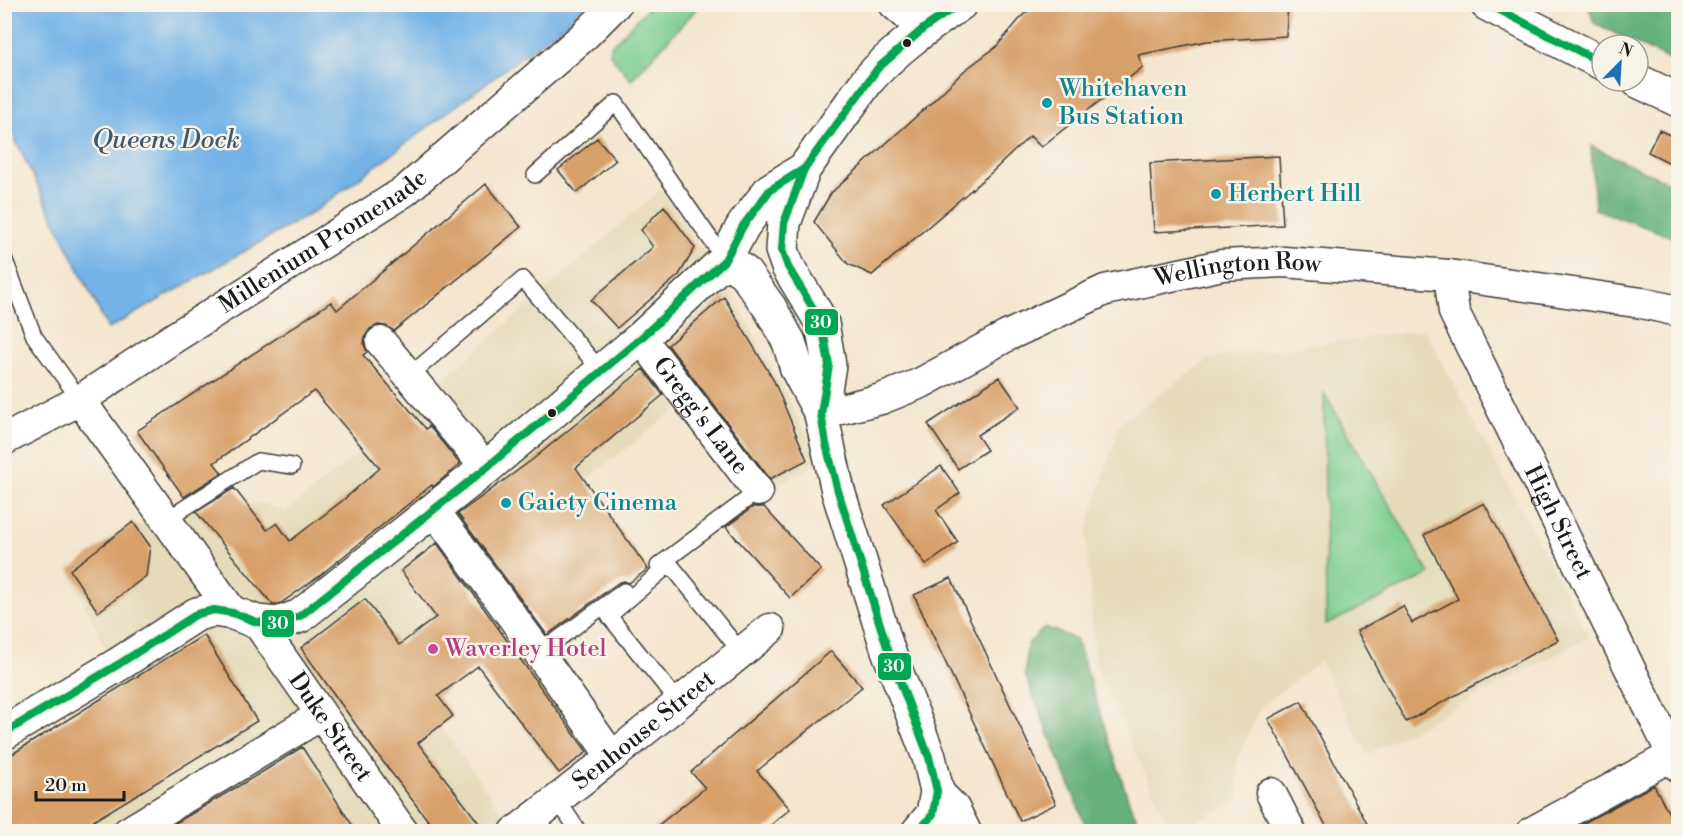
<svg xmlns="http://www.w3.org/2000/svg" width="1683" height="836" viewBox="0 0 1683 836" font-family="'Libre Bodoni',serif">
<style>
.built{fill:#e5dbba}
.green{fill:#7dce8f;stroke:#4c7556;stroke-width:1.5}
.forest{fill:#66b17a;stroke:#41664b;stroke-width:1.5}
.water{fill:#73b3e7;stroke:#486882;stroke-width:1.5}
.building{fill:#d7a069}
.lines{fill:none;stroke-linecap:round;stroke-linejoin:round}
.lane-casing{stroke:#3c3a37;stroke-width:18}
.street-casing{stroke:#3c3a37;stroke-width:33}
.primary-casing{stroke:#3c3a37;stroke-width:36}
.lane{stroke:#fff;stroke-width:15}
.street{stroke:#fff;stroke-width:30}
.primary{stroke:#fff;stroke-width:33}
.bus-1-casing{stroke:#f7f3e8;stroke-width:12}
.bus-1{stroke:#00a651;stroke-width:8}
.bus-dot{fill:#1c1c1c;stroke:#f7f3e8;stroke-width:2}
.culture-dot{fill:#0f9aa8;stroke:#f7f3e8;stroke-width:2}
.hotel-dot{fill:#d1479c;stroke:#f7f3e8;stroke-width:2}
.labels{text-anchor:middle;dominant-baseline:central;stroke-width:5;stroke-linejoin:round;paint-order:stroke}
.culture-label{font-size:24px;fill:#0d838f;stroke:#f7f3e8;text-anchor:start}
.street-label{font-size:24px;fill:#1c1c1c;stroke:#f7f3e8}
.hotel-label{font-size:24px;fill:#b23c85;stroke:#f7f3e8;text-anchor:start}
.water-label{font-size:26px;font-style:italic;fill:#3f586d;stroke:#f7f3e8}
.line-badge{stroke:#f7f3e8;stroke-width:2}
.badge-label{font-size:16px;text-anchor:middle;font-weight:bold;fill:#fff}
</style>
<rect width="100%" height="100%" fill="#f7f3e8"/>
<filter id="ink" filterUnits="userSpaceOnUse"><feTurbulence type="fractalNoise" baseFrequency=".0167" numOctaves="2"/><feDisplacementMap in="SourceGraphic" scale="12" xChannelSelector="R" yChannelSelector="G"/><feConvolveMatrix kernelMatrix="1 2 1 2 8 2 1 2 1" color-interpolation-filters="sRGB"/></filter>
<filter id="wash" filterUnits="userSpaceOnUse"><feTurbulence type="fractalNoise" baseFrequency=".008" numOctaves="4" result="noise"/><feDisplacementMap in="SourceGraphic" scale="24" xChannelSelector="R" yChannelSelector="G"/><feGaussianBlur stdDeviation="1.35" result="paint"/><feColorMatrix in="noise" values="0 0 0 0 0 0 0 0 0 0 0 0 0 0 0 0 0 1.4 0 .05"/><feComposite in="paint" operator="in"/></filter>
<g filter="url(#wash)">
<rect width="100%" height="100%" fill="#f4e6cf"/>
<path class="built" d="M661,189L733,296L821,461L756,496L683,404L574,490L598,518L405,677L516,831L5,832V823L146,733L68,569L178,500L266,504L286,512L371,443Z
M1425,330L1589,637L1367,754L1320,661L1261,707L1237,760L1239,800L1178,831H1171L1095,663L1086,533L1120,423L1211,358Z"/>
<path class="green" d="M651,5H700L631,80L610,54L611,46Z
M1324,393L1430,574L1326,625Z"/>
<path class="forest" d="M1588,5H1678V64L1594,23Z
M1591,146L1678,187V239L1595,209Z
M1045,627L1076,639L1130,805L1143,831H1088L1025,675L1027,645Z"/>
<path class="water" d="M5,4H584V5L567,23L315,211L108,329L5,119Z"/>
<g id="blocks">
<path class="building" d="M1037,4H1288L1286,36L1207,41L1138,55L1143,67L1041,147L1030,136L992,172L872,275L848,264L814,222L831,193L931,103L965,70L996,47L1024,14Z
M1659,130L1678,139V167L1648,152Z
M597,138L616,160L577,193L558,170Z
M1279,156L1283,225L1154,232L1150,163Z
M486,184L521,227L394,331L386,326L378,325L370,329L365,337L364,344L367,352L363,355L426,429L429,426L460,464L433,487L432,485L318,577L281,603L273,605L196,512L234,488L267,530L277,523L290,541L342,501L380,468L314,391L214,463L222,473L184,497L137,431L331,302L337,310Z
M664,206L695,248L679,275L617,328L591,300L653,247L641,230Z
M724,297L774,381L807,460L770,479L668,345Z
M643,369L663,395L576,468L648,569L629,583L624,581L618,583L547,635L458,514L532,460Z
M999,377L1020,407L977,435L987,450L958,469L928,424Z
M941,466L960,493L936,510L958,542L926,565L884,505Z
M1484,503L1558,640L1406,722L1357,631L1403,606L1412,623L1458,599L1424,535Z
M753,507H764L821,570L790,598L726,527Z
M133,522L150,546L146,576L98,612L70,570Z
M437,543L587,752L559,773L478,666L438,696L453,716L418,743L485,831H436L374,750L301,648L365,599L399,645L436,617L401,571Z
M951,578L1056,804L1020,821L914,595Z
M204,635L257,721L77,831H4V759Z
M831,651L862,687L757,771L790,809L764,831H651L705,788L691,772Z
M1301,701L1371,831H1329L1268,719Z
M302,747L356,831H162L264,771Z
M1654,785L1678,831H1569Z"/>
</g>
</g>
<g filter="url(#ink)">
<use href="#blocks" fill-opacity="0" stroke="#3c3a37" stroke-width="1.5"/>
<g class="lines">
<g class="lane-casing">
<path id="lane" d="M535,175L616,103L725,260
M4,258L34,336L80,400
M409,376L523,279L602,372
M166,520L258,461L292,466
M658,566L758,491
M539,653L624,591
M679,703L609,616L670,564L741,652
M557,799L579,832"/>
</g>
<g class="street-casing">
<g id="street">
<path d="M894,4L923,29"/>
<path id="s1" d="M1449,275L1454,312L1678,766"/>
<path id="s2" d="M641,338L758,491"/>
<path d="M381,342L486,468"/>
<path d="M80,400L233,613"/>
<path id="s3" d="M821,414L881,399L921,383L1007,336L1105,290L1222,265L1284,262L1449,275L1642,303L1678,311"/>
<path id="s4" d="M4,440L80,400L172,339L405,191L585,35L616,4"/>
<path d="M433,509L539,653L612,757"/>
<path id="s5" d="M257,622L403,832"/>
<path d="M937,791L954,808L966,832"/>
<path d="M1271,793L1291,832"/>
<path d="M128,832L321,715"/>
<path id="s6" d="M515,832L612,757L770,629"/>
<path d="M1532,832L1673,755"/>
</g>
</g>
<g class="primary-casing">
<path id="primary" d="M1487,4L1602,63
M1638,81L1678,100
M725,260L744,272L770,308L789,342L797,369L821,414L838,491L888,650L929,757L937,791L933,814L918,832
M821,414L829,365L822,323L788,267L782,250L784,223L804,169L867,81C894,50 927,27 960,4
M4,733L119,664L197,614L214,610L233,613L257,622L277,624L300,616L486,468L641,338L725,260L743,226L770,190L804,169"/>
</g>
<use href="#lane" class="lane"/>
<use href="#street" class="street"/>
<use href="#primary" class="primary"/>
<g class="bus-1-casing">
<path id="bus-1" d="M1488,4L1602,63
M811,160L804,169L784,223L782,250L788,267L822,323L829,365L821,414L826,444L838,491L888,650L929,757L937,791L933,814L918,832
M4,733L119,664L197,614L214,610L233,613L257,622L277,624L300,616L486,468L641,338L725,260L743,226L770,190L804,169L878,68L923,29L959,4"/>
</g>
<use href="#bus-1" class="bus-1"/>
</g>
</g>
<g class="bus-dot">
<circle cx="907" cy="43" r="5"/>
<circle cx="552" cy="413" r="5"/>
</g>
<g class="culture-dot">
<circle cx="1047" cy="103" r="6"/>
<circle cx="1216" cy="194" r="6"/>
<circle cx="506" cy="503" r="6"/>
</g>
<circle class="hotel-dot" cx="433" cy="649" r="6"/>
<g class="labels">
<g class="culture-label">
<text x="1059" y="89">Whitehaven<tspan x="1059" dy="28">Bus Station</tspan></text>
<text x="1228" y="194">Herbert Hill</text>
<text x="518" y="503">Gaiety Cinema</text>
</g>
<g class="street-label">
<text stroke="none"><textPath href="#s4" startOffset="376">Millenium Promenade</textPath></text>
<text stroke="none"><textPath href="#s3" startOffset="446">Wellington Row</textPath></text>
<text stroke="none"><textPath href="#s2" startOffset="98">Gregg's Lane</textPath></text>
<text stroke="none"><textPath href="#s1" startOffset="272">High Street</textPath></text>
<text stroke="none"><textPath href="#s5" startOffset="128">Duke Street</textPath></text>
<text stroke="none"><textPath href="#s6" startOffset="164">Senhouse Street</textPath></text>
</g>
<g class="hotel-label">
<text x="445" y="649">Waverley Hotel</text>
</g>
<g class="water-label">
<text x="166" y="140">Queens Dock</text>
</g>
</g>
<g class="line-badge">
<rect x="804" y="308" width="35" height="28" rx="6" fill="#00a651"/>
<rect x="261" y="609" width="34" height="29" rx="6" fill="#00a651"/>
<rect x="877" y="652" width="35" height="29" rx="6" fill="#00a651"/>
</g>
<g class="badge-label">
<text x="821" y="328">30</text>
<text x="278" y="629">30</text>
<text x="894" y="672">30</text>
</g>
<rect width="1683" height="836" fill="none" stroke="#f7f3e8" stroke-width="24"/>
<g transform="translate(1620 63) rotate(24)"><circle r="28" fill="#f7f3e8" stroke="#9f9d96" stroke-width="1.5"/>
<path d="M0-4.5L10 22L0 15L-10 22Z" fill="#1f6fb2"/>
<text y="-9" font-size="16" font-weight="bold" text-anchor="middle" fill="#1c1c1c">N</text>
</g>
<path d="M36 791v9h88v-9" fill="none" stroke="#1c1c1c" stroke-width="3"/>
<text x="45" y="791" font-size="18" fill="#1c1c1c" stroke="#f7f3e8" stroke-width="4.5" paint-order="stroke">20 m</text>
</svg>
